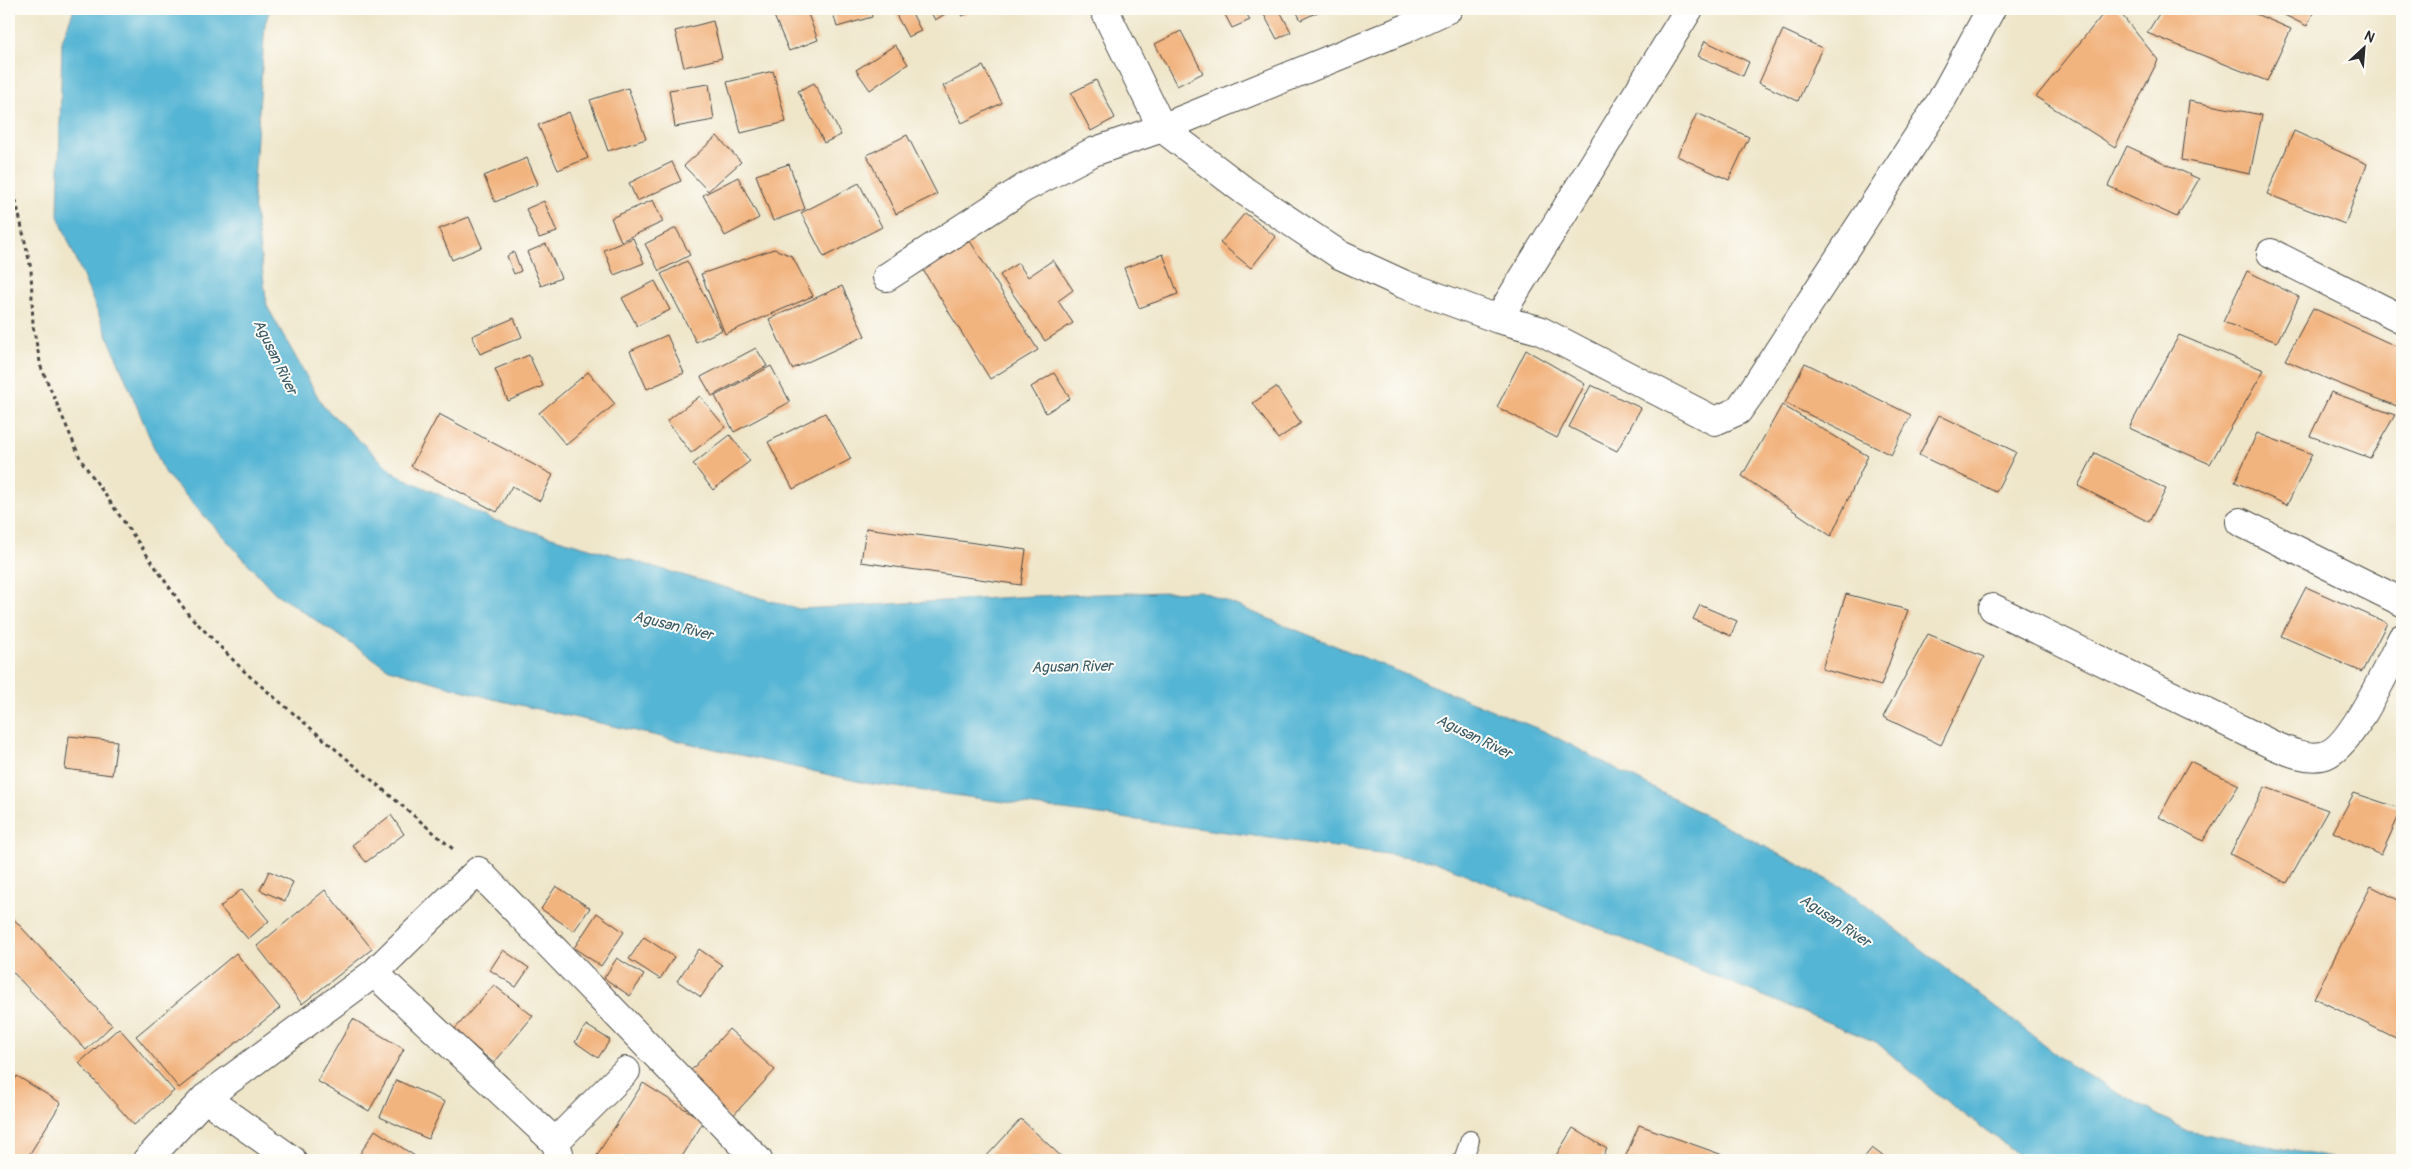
<svg xmlns="http://www.w3.org/2000/svg" width="2411" height="1169" viewBox="0 0 2411 1169" font-family="Pangolin,sans-serif">
<style>
.water{fill:#55b5d4;stroke:#407080}
.building{fill:#f2b47f}
.lines{fill:none;stroke-linecap:round;stroke-linejoin:round}
.lane-casing{stroke:#484743;stroke-width:20}
.street-casing{stroke:#484743;stroke-width:30}
.path{stroke:#484743;stroke-width:3;stroke-dasharray:4 4;stroke-linecap:butt}
.lane{stroke:#fff;stroke-width:18}
.street{stroke:#fff;stroke-width:28}
.labels{text-anchor:middle;dominant-baseline:central;stroke-width:4;stroke-linejoin:round;paint-order:stroke}
.water-label{font-size:15px;font-style:italic;fill:#3a5b66;stroke:#fdfcf7}
</style>
<rect width="100%" height="100%" fill="#fdfcf7"/>
<filter id="ink" filterUnits="userSpaceOnUse"><feTurbulence type="fractalNoise" baseFrequency=".02" numOctaves="2"/><feDisplacementMap in="SourceGraphic" scale="10" xChannelSelector="R" yChannelSelector="G"/><feConvolveMatrix kernelMatrix="1 2 1 2 8 2 1 2 1" color-interpolation-filters="sRGB"/></filter>
<filter id="wash" filterUnits="userSpaceOnUse"><feTurbulence type="fractalNoise" baseFrequency=".0096" numOctaves="4" result="noise"/><feDisplacementMap in="SourceGraphic" scale="20" xChannelSelector="R" yChannelSelector="G"/><feGaussianBlur stdDeviation="1.12" result="paint"/><feColorMatrix in="noise" values="0 0 0 0 0 0 0 0 0 0 0 0 0 0 0 0 0 1.4 0 .05"/><feComposite in="paint" operator="in"/></filter>
<g filter="url(#wash)">
<rect width="100%" height="100%" fill="#efe6ca"/>
<path class="water" d="M74,9H270L265,24L253,195L267,306L323,406L395,474L493,520L799,609L1033,596L1201,591L1546,732L1842,887L2070,1065L2187,1131L2342,1160H2026L1941,1097L1876,1042L1431,860L865,783L493,699L389,669L275,593L164,472L58,216L62,41Z"/>
<g id="blocks">
<path class="building" d="M771,9H806L818,40L789,51Z
M832,9H870L872,17L837,27Z
M893,9H910L921,31L908,37Z
M929,9H943L945,14L935,20Z
M959,9H979L962,16Z
M1222,9H1244L1250,20L1232,28Z
M1261,9H1279L1291,32L1277,39Z
M1295,9H1324L1301,20Z
M2107,9H2117L2158,60L2115,147L2036,97Z
M2162,9H2244L2291,29L2267,81L2147,33Z
M2272,9H2315L2307,26Z
M713,21L722,58L684,67L675,31Z
M1783,30L1822,48L1798,101L1759,83Z
M1181,31L1203,73L1177,86L1155,44Z
M1705,41L1749,62L1743,76L1698,56Z
M895,45L908,64L870,90L856,70Z
M983,66L1002,103L962,123L943,86Z
M773,71L786,122L741,133L727,82Z
M1096,80L1115,118L1091,131L1071,93Z
M814,83L841,135L824,143L798,91Z
M709,84L714,120L675,127L669,90Z
M628,88L646,139L608,151L590,100Z
M2189,101L2262,115L2250,174L2182,160Z
M569,112L588,158L558,170L538,125Z
M1697,113L1749,137L1729,180L1677,156Z
M2294,131L2367,164L2345,224L2267,194Z
M907,135L937,194L896,214L867,155Z
M717,136L741,162L708,191L684,166Z
M2127,146L2199,179L2177,217L2108,186Z
M527,158L538,184L495,202L484,176Z
M672,162L681,181L637,201L629,183Z
M789,164L805,209L773,221L756,175Z
M738,177L759,218L725,236L703,195Z
M859,183L882,227L824,257L801,213Z
M653,200L663,222L621,241L611,218Z
M544,201L557,232L539,238L526,209Z
M1245,213L1276,237L1251,268L1220,243Z
M469,217L482,247L452,260L439,229Z
M676,228L690,255L659,271L645,244Z
M633,238L644,263L614,275L604,250Z
M970,241L1038,350L990,379L923,270Z
M546,244L561,278L541,286L527,252Z
M774,249L792,256L813,296L725,334L701,274Z
M514,252L521,271L514,274L507,256Z
M1163,254L1178,294L1139,308L1124,268Z
M1053,260L1073,290L1058,301L1073,323L1045,341L1000,275L1018,263L1028,277Z
M687,261L722,330L696,342L661,274Z
M2247,271L2299,297L2277,342L2223,322Z
M655,281L670,310L637,326L622,298Z
M842,286L865,336L792,369L769,319Z
M2313,308L2402,349V408L2332,381L2285,360Z
M514,318L522,337L480,354L472,336Z
M667,335L684,373L647,389L630,351Z
M2179,335L2264,370L2210,464L2129,428Z
M756,348L767,366L712,396L701,377Z
M1526,350L1585,384L1557,438L1497,407Z
M529,355L543,386L508,401L495,369Z
M1805,363L1911,415L1891,455L1785,403Z
M771,366L790,402L734,432L715,396Z
M588,372L615,404L566,445L539,413Z
M1054,373L1070,398L1046,413L1031,387Z
M1591,385L1641,408L1617,451L1569,427Z
M1276,387L1301,423L1278,439L1253,403Z
M2331,392L2395,415L2370,458L2310,436Z
M700,396L725,427L691,453L667,421Z
M1782,405L1868,456L1831,536L1742,476Z
M825,413L851,459L793,489L768,442Z
M439,414L553,475L540,501L512,486L497,512L411,466Z
M1939,415L2016,452L1996,492L1919,455Z
M2257,433L2312,454L2287,505L2235,482Z
M730,435L750,461L713,490L693,464Z
M2095,453L2166,489L2149,522L2078,486Z
M866,528L1026,550L1021,585L861,562Z
M2306,587L2387,623L2362,672L2281,636Z
M1846,594L1908,610L1881,686L1822,669Z
M1700,605L1737,621L1731,636L1693,619Z
M1928,634L1984,657L1941,745L1883,717Z
M69,736L117,741L112,775L65,769Z
M2190,761L2239,785L2203,841L2159,817Z
M2265,787L2328,810L2287,883L2230,854Z
M2354,793L2402,809L2381,855L2333,832Z
M391,815L404,834L366,862L352,845Z
M269,871L293,882L285,901L260,890Z
M556,886L590,908L574,931L541,909Z
M2371,886L2402,902V1041L2314,998Z
M242,889L269,921L248,939L220,907Z
M325,890L372,949L302,1004L257,946Z
M597,913L624,932L601,966L574,948Z
M9,914L112,1025L86,1050L9,968Z
M644,937L674,957L660,979L629,959Z
M699,949L722,965L701,997L677,981Z
M503,950L529,968L516,987L490,970Z
M236,953L280,1008L179,1088L136,1036Z
M617,958L644,975L630,996L604,978Z
M494,985L533,1016L494,1063L454,1030Z
M353,1019L404,1049L369,1111L317,1081Z
M586,1025L610,1040L598,1058L575,1042Z
M119,1028L174,1091L134,1125L79,1063Z
M729,1029L775,1070L730,1119L685,1077Z
M17,1076L61,1103L26,1160H9V1090Z
M396,1080L445,1102L428,1139L380,1117Z
M643,1083L704,1121L680,1160H604L597,1155Z
M1021,1119L1065,1160H983Z
M1639,1125L1731,1158L1729,1160H1624Z
M1573,1128L1607,1149L1600,1160H1553Z
M375,1130L421,1160H356Z
M1872,1148L1888,1160H1862Z"/>
</g>
</g>
<g filter="url(#ink)">
<use href="#blocks" fill-opacity="0" stroke="#484743" stroke-width="1"/>
<g class="lines">
<g class="lane-casing">
<path id="lane" d="M1463,1160L1470,1140"/>
</g>
<g class="street-casing">
<path id="street" d="M1104,9L1162,128L1246,192L1340,255L1403,284L1498,319L1539,330L1715,421L1738,411L1753,390L1941,101L1991,9
M2271,253L2402,319
M887,277L1024,188L1093,152L1162,128L1407,28L1448,9
M1498,319L1689,9
M2240,522L2402,602
M1993,608L2271,744C2287,751 2304,759 2322,756C2351,751 2389,664 2402,638
M374,973L555,1142L559,1153L557,1160
M205,1098L292,1160
M555,1142L626,1071
M147,1160L205,1098L374,973L478,871L758,1160"/>
</g>
<path class="path" d="M9,169L31,269L33,326L41,367L81,460L188,614L247,674L453,849"/>
<use href="#lane" class="lane"/>
<use href="#street" class="street"/>
</g>
</g>
<g class="labels">
<g class="water-label">
<text transform="translate(275 357) rotate(64)">Agusan River</text>
<text transform="translate(673 626) rotate(14)">Agusan River</text>
<text transform="translate(1072 667) rotate(-1)">Agusan River</text>
<text transform="translate(1474 737) rotate(26)">Agusan River</text>
<text transform="translate(1835 921) rotate(34)">Agusan River</text>
</g>
</g>
<rect width="2411" height="1169" fill="none" stroke="#fdfcf7" stroke-width="30"/>
<g transform="translate(2364 48) rotate(26)" stroke="#fdfcf7" stroke-width="4" paint-order="stroke">
<path d="M0-4L9 19L0 12L-9 19Z" fill="#2b2b2b"/>
<text y="-8" font-size="14" font-weight="bold" text-anchor="middle" fill="#2b2b2b">N</text>
</g>
</svg>
